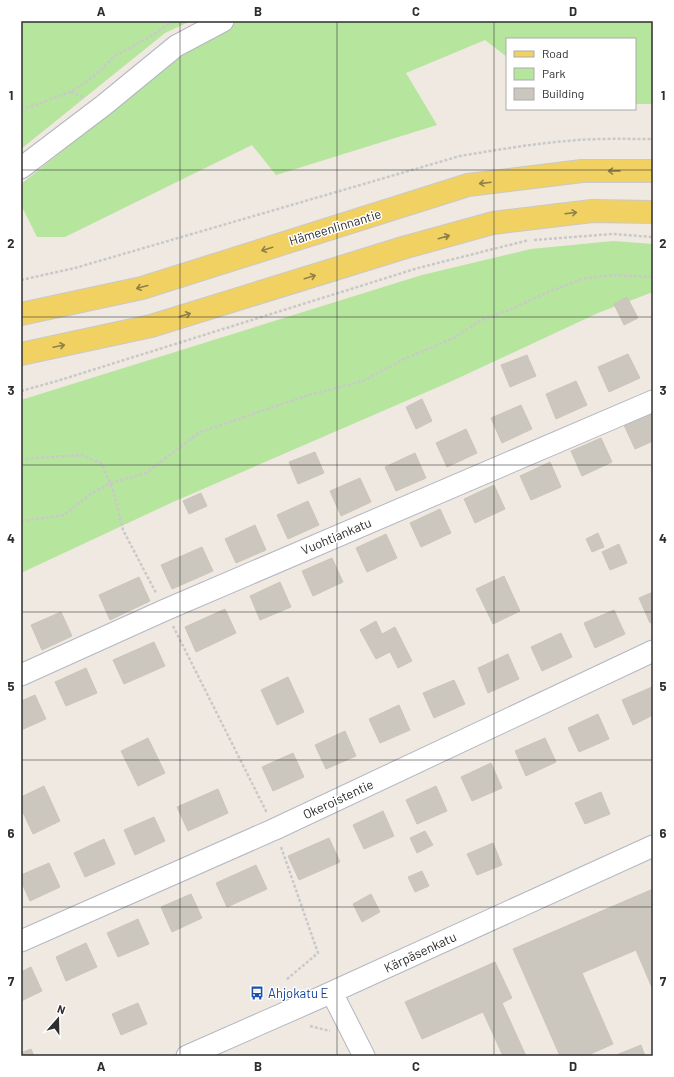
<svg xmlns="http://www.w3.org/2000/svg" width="674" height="1077" viewBox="0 0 674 1077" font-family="Barlow,sans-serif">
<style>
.green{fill:#b6e59e}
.building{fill:#cbc7bf;stroke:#cbc5ba}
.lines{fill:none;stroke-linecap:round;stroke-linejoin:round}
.minor-casing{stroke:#b4b7c1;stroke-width:23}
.major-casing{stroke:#c9c9c9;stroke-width:24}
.path{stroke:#c9c9c9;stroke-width:2.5;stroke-dasharray:3 2;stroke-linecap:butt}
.minor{stroke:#fff;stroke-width:21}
.major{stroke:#f2d163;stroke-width:22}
.oneway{stroke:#908048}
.grid{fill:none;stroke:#2e2e2e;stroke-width:1;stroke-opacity:0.55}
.labels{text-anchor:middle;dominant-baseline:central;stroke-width:3;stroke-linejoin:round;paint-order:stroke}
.street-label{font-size:13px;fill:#2e2e2e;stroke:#fff}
.transit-label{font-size:13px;fill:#164399;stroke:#fff;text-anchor:start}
.neatline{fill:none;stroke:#2e2e2e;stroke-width:1.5}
.grid-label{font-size:13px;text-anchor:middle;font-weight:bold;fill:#2e2e2e}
</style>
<rect width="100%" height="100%" fill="#efe9e1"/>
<path class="green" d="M21,21H191L165,33L21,149Z
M238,21H653V104H635V39H507V57L485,40L406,73L437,125L276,175L252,145L65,237H37L21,205V184L184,54Z
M613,241L653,244V292L598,313L452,381L173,502L21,573V400L422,275L531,249Z"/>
<path class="building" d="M627,297L638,318L624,325L614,304Z
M628,354L640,378L609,392L598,367Z
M527,355L536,376L510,387L501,365Z
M576,381L587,405L556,419L546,394Z
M422,399L432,421L416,429L406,407Z
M521,405L532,429L502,443L491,418Z
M653,412V441L635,449L624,425Z
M466,429L477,453L447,467L436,443Z
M601,438L612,462L582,476L571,451Z
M315,452L324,473L298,484L289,462Z
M415,453L426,478L396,491L385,467Z
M550,462L561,487L531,500L520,476Z
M360,478L371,502L341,516L330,491Z
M494,485L505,509L475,523L464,499Z
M201,493L207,506L189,514L183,501Z
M308,501L319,525L288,539L277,515Z
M440,509L451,533L421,547L410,523Z
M255,525L266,550L236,563L225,539Z
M598,533L604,547L592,552L586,539Z
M386,534L397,558L367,572L356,548Z
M619,544L627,563L610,570L602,552Z
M202,547L213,571L172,589L161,565Z
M332,558L343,582L313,596L302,571Z
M504,576L520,611L493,624L476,589Z
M139,577L150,601L110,620L99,595Z
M280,582L291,607L260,620L250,596Z
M653,592V621L650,623L639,598Z
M225,609L236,633L196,652L185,627Z
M614,610L625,634L595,648L584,623Z
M61,612L72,636L42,650L31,625Z
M376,621L382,634L395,627L412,661L398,668L390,652L376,659L360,630Z
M561,633L572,657L542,671L531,647Z
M154,642L165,666L124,684L113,660Z
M508,654L519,679L488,693L478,668Z
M86,668L97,693L66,706L55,682Z
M288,677L304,712L277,725L261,690Z
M454,680L465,704L434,718L423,693Z
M652,687L653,689V715L633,725L622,700Z
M35,695L46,719L21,730V701Z
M399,705L410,730L380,743L369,719Z
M598,714L609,739L579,752L568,728Z
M345,731L356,756L326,769L315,745Z
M148,738L165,773L138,786L121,751Z
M545,738L556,762L526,776L515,751Z
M293,753L304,777L273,791L262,767Z
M491,763L502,788L472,801L461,777Z
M44,786L60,821L33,834L21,808V797Z
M436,786L447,811L417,824L406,800Z
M218,789L228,813L188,831L177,807Z
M601,792L610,814L585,824L575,803Z
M383,811L394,836L364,849L353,825Z
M154,817L165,841L135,855L124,830Z
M425,831L433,845L417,853L410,838Z
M329,838L340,862L299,880L288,856Z
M104,839L115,864L85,877L74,853Z
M493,843L502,865L477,875L467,854Z
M49,863L60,887L30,901L21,881V875Z
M256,865L267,889L227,907L216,883Z
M422,871L429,886L415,892L408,877Z
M653,889V990L636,950L582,973L613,1044L586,1056H560L513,949Z
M191,894L202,918L172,932L161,907Z
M371,894L380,912L362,922L353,904Z
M138,919L149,944L118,957L107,933Z
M86,943L97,967L66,981L56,957Z
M495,962L512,998L502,1003L526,1056H503L483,1012L422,1039L405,1002Z
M31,967L42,991L21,1001V972Z
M138,1003L147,1024L121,1035L112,1014Z
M641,1045L645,1056H614Z
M31,1049L34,1056H21V1053Z"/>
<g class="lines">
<g class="minor-casing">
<path id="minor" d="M21,168L104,105L176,46L223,21
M21,675L165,610L653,401
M21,941L275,829L653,651
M332,993L364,1056
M187,1056L319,998L653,846"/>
</g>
<g class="major-casing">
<path id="major" d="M21,314L142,288L468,185L582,171H653
M21,354L151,326L406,247L493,223L592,211L653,212"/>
</g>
<path class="path" d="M71,92L83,97
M21,110L70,92L85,83L104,67L113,57L151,36L173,21
M534,240L613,234L653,237
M21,280L75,268L460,156C496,150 531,144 567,141C595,138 624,139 653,139
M21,391L57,381L418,268L529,240
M21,459L82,455L102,464L113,490L123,530L156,593
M21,521L64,515L91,494L110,483L146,473L200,432L306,396L363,381L404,359L454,338L479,321L514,308L550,291L582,279L613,275L653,277
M173,626L267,813
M281,847L318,953L286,980
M310,1026L330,1031"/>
<use href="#minor" class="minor"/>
<use href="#major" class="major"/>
</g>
<defs><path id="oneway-shaft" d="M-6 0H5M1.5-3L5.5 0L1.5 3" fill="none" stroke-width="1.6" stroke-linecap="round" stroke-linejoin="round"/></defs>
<g class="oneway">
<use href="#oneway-shaft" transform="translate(614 171) rotate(179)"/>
<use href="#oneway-shaft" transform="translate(485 183) rotate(173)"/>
<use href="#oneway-shaft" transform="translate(571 213) rotate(-7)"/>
<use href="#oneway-shaft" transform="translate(444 237) rotate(-16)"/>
<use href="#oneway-shaft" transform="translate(267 249) rotate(163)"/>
<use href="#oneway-shaft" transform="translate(310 277) rotate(-17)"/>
<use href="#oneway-shaft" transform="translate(142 287) rotate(165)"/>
<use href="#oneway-shaft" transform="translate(185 315) rotate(-17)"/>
<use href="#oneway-shaft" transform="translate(59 346) rotate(-12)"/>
</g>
<path class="grid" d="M180,21V1056M337,21V1056M494,21V1056M21,170H653M21,317H653M21,465H653M21,612H653M21,760H653M21,907H653"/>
<defs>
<g id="bus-bare" transform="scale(1.08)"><path d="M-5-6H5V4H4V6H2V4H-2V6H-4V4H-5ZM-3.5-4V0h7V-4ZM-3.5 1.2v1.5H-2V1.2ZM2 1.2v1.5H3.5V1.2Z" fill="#1a4fb4" stroke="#fff" stroke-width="2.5" paint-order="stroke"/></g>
</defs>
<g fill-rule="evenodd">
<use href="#bus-bare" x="257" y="993"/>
</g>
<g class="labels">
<g class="street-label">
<text transform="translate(335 227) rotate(-17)">Hämeenlinnantie</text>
<text transform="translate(336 536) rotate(-23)">Vuohtiankatu</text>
<text transform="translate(338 799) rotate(-25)">Okeroistentie</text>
<text transform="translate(420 952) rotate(-25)">Kärpäsenkatu</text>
</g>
<g class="transit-label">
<text x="268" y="993">Ahjokatu E</text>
</g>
</g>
<rect width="674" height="1077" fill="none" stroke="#ffffff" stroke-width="44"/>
<rect x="506" y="38" width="130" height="72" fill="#ffffff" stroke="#ababab"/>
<rect x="514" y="51" width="20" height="6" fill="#f2d163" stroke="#ababab"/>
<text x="542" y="58" font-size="12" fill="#2e2e2e">Road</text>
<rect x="514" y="68" width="20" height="12" fill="#b6e59e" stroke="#ababab"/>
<text x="542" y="78" font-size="12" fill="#2e2e2e">Park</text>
<rect x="514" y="88" width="20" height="12" fill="#cbc7bf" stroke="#ababab"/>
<text x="542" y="98" font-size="12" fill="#2e2e2e">Building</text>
<g transform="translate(58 1019) rotate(20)" stroke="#ffffff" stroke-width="3" paint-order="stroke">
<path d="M0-3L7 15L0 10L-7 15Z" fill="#2e2e2e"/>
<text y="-6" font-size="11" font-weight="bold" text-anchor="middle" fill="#2e2e2e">N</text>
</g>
<rect x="22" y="22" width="630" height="1033" class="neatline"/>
<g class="grid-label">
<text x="101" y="16">A</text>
<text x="258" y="16">B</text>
<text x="416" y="16">C</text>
<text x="573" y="16">D</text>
<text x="11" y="100">1</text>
<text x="663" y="100">1</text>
<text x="11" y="248">2</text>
<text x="663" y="248">2</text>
<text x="11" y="395">3</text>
<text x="663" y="395">3</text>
<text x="11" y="543">4</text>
<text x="663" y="543">4</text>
<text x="11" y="691">5</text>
<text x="663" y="691">5</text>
<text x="11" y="838">6</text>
<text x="663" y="838">6</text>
<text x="11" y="986">7</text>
<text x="663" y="986">7</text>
<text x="101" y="1071">A</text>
<text x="258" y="1071">B</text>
<text x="416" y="1071">C</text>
<text x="573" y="1071">D</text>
</g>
</svg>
